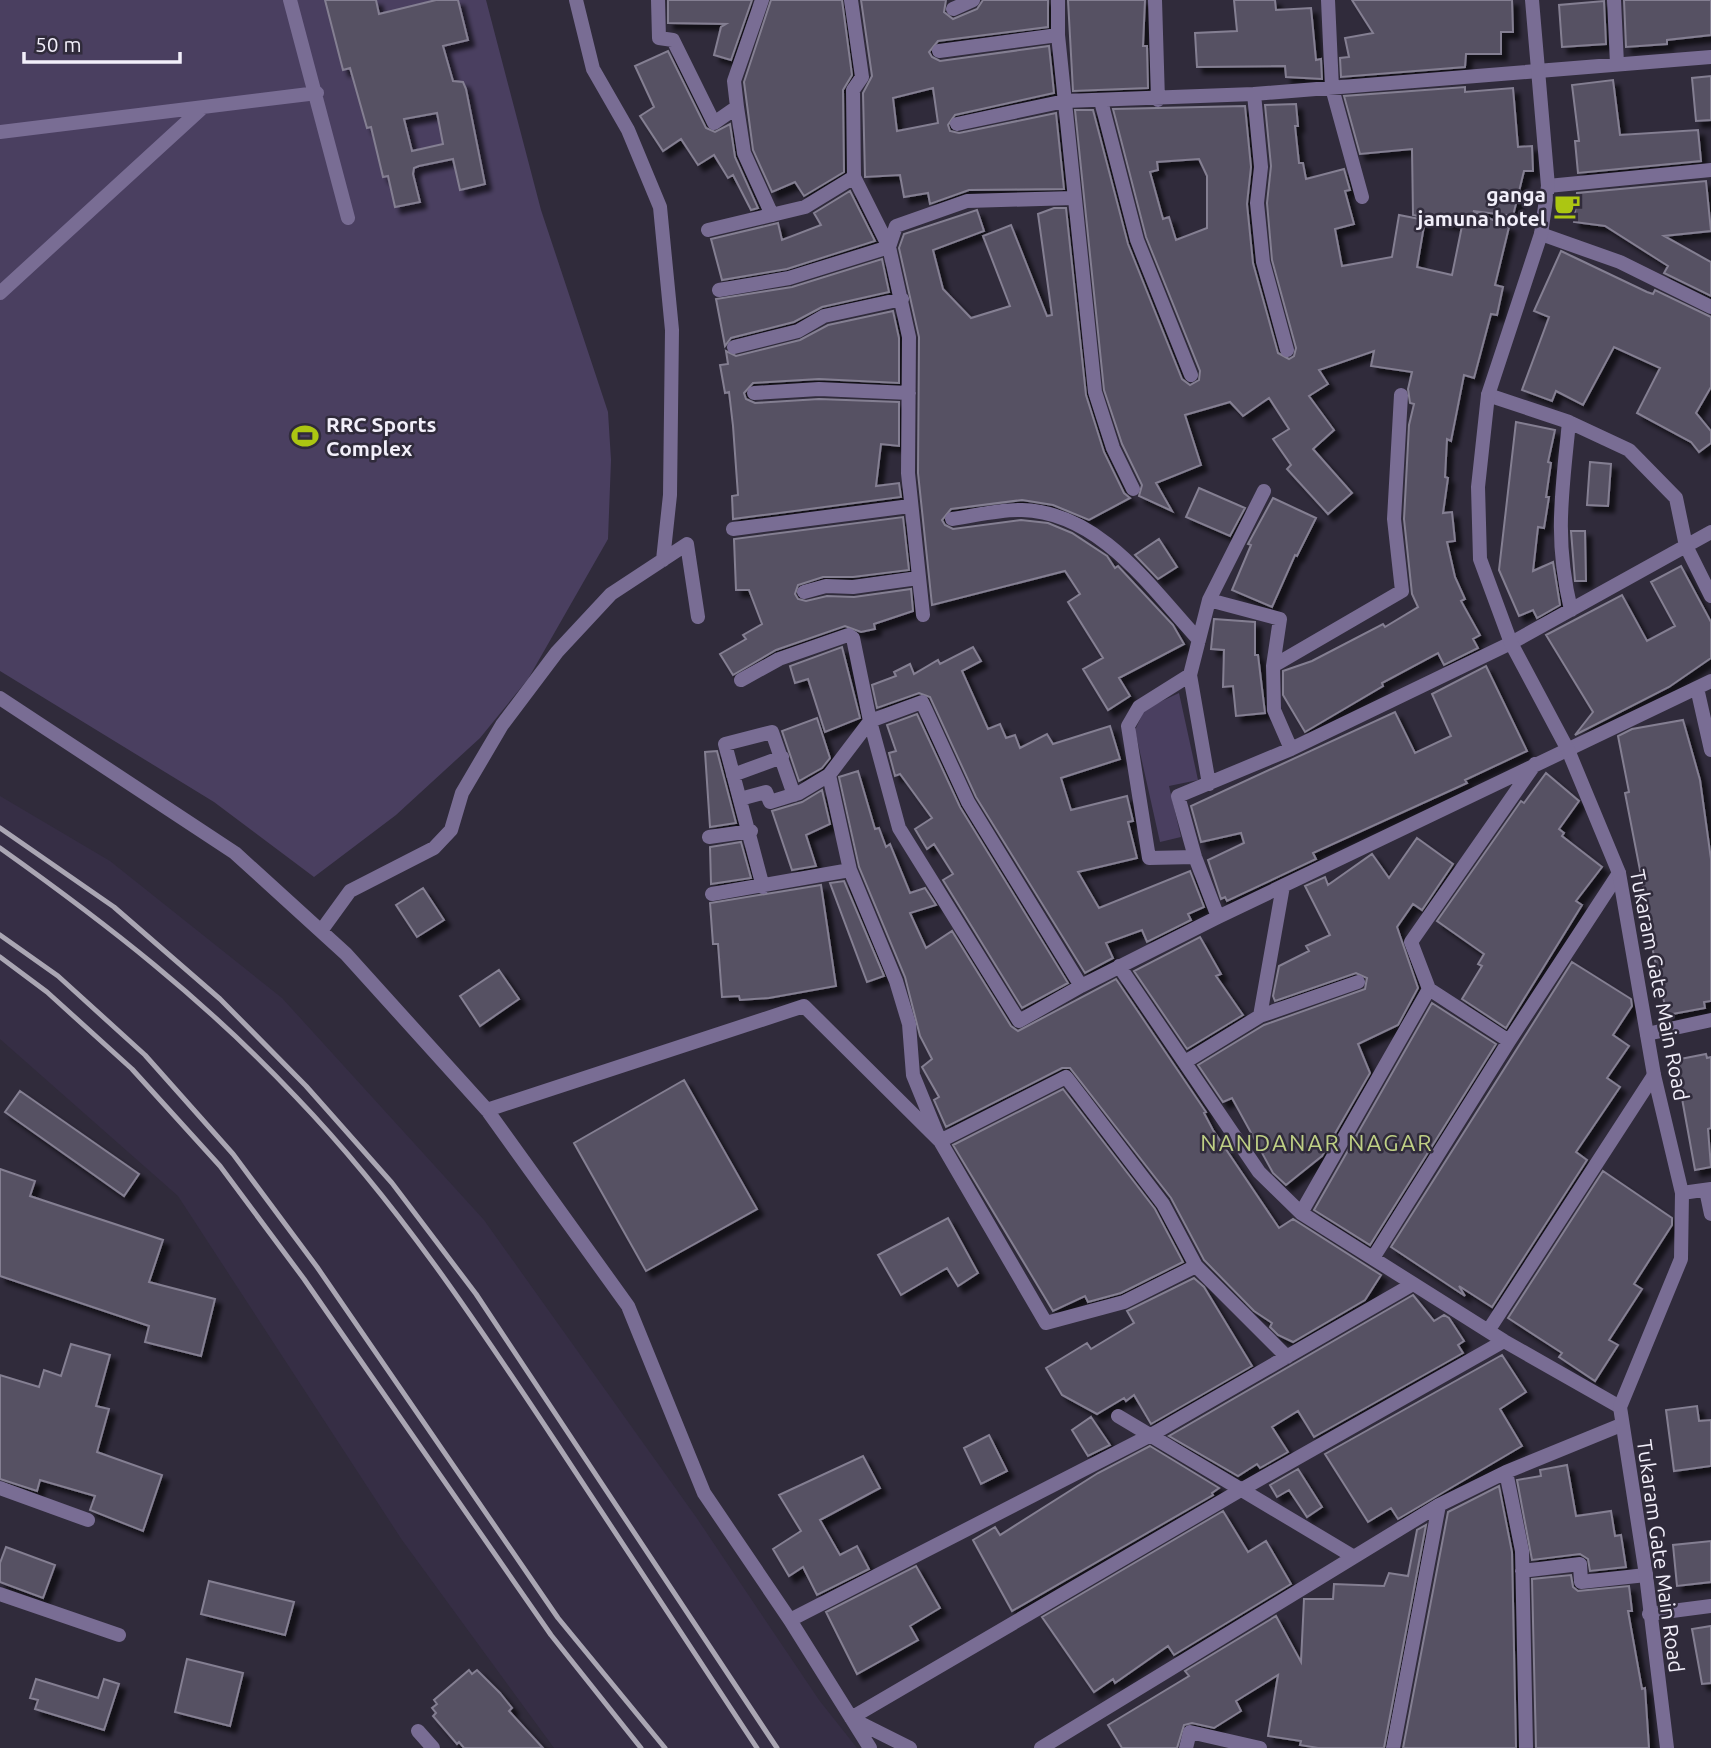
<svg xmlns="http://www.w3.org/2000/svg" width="1711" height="1748" viewBox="0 0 1711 1748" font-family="Ubuntu,sans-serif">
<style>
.built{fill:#362e45}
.green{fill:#4a3f60}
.building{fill:#575163;stroke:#847f92;stroke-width:2;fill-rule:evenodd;filter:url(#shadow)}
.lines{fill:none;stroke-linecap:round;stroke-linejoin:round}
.minor{stroke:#796d94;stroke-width:14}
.tertiary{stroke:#796d94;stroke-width:14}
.rail{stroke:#aaa6b3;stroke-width:5}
.labels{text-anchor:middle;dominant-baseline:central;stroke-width:5;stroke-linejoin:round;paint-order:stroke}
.poi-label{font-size:21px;font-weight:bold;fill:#f2effa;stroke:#302b3b;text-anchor:end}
.street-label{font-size:21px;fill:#f2effa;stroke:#302b3b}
.neighbourhood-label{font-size:23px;letter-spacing:2px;fill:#bfd085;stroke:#302b3b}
</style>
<defs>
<filter id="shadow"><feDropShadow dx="6" dy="6" stdDeviation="2" flood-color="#0009"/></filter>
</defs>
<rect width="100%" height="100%" fill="#302b3b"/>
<path class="built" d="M0,796L110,861L282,998L484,1220L696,1517L819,1700L857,1748H554L402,1540L178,1196L0,1039Z"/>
<path class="green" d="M0,0H486L541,210L608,412L611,460L608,539L528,679L480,738L396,815L314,877L214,802L0,671Z
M1179,693L1198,780L1169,786L1181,837L1160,842L1135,730L1145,709Z"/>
<path class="building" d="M325,0H376L379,14L436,0H458L468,40L443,46L453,81L463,82L466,89L485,184L460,190L453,159L419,166L414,168L413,174L420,202L395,207L388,176L383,177L371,127L367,128L350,68L343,70ZM437,113L443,144L412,151L404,119Z
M668,0H752L731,60L714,55L721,27L726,24L668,23Z
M771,0H842L852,75L843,90L844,172L804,196L795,182L772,192L753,150L744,82Z
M861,0H946L944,12L953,19L977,9L983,0H1048V27L938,41L929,52L932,57L940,61L1049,46L1054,93L955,115L948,125L950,131L959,133L1056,113L1064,189L969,190L930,204L928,193L904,197L900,175L865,177L863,93L872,76ZM933,88L938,123L897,131L893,98Z
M1068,0H1145L1143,46H1147L1148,88L1073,91Z
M1234,0H1275L1276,10L1311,8L1316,60L1321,59L1322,79L1286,77L1285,66L1197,67L1195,33L1237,31Z
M1352,0H1512L1513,32H1501V54H1466L1465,67L1341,77L1340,58L1349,57L1345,38L1373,33Z
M1624,0H1711V35L1667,40V44L1626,47Z
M1604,1L1606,44L1562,47L1559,5Z
M668,51L706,128L715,132L730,124L735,157L758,208L751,210L733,175L728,178L714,155L698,165L681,139L663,151L640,116L654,107L635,66Z
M1711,76V120L1696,121L1692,78Z
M1613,80L1620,135L1698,130L1701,161L1578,173L1575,141H1579L1572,85Z
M1465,87V92L1513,88L1518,147L1532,146L1533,171H1524L1513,216L1473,211L1509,227L1495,285L1503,287L1497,315L1491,314L1474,378L1464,375L1451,441L1447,439L1445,477L1448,478L1443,513L1452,512L1455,541L1447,542L1455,577L1465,599L1461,601L1480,635L1473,639L1478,648L1444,665L1438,653L1382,683L1383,686L1305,732L1283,695V671L1312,661L1383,624L1385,627L1418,607L1412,594L1404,519L1409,425L1414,404L1410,403L1408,389L1412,372L1371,366L1374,351L1319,370L1328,384L1309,396L1334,430L1313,449L1352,493L1328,514L1287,469L1291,465L1273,439L1289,429L1269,398L1243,416L1230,402L1185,415L1201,465L1156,483L1172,511L1139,496L1142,485L1122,444L1104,390L1075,110H1093L1128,244L1182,379L1190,385L1199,380L1200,371L1146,237L1113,109L1245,106L1251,167L1247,204L1253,263L1278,353L1289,359L1294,356L1296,348L1272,260L1267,203L1271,166L1265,105L1296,104L1298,126H1295L1299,163H1303L1306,179L1344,169L1350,190L1345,191L1354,224L1335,229L1342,266L1392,257L1399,215L1425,220L1417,267L1452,275L1462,226L1413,215L1412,149L1360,154L1344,96ZM1199,159L1207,176V228L1176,240L1169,217L1163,219L1150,172L1158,170L1157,162Z
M1706,181L1711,231L1664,236L1711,262V296L1664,273L1668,266L1605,226L1574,222L1577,193Z
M850,191L875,241L787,269L722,280L711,239L778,223L782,240L821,225L814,213Z
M1054,208H1066L1086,395L1104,452L1124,493L1130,498L1089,520L1053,505L1022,500L951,509L942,520L945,525L953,529L1021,520L1048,523L1072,533L1107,556L1115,568L1118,566L1173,625L1184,644L1119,678L1130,696L1108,710L1083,669L1103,658L1068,602L1080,594L1065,571L932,605L918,473L919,337L899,248L904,234L977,210L984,231L933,250L943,289L971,318L1010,306L983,236L1011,225L1047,316L1052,315L1038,214Z
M1561,251L1647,292L1653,294L1655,290L1711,317V387L1696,413L1711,431V443L1699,452L1691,442L1637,413L1660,368L1614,347L1583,405L1556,391L1552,401L1522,390L1549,317L1534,311Z
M882,259L889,292L822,307L794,322L731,338L725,346L716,299L792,287Z
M893,311L899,338V383L819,379L753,383L744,393L746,399L755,403L819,399L899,402V446L881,444L876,486L899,483L901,497L733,519L732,496L738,495L733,426L729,392L725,393L720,365L728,364L726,351L736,356L800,340L828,325Z
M1516,422L1555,430L1548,462L1551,463L1546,497H1549L1544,528L1538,527L1533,571L1553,562L1560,605L1537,618L1533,610L1519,616L1499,570Z
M1590,462L1611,464L1608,506L1587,505Z
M1199,488L1245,508L1230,536L1186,517Z
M1273,498L1316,518L1297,556L1295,555L1272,607L1232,590L1251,545L1248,544Z
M903,517L909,570L853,577H823L798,585L795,594L798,599L806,601L827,596L854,597L911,589L913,611L874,624L875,629L861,632L845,626L776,650L733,675L720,654L746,639L743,635L762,624L749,590H736L734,539Z
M1571,531H1585L1586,581H1575Z
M1159,539L1177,567L1158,579L1135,555Z
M1681,566L1711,622V658L1669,687L1575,735L1593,712L1546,635L1622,595L1647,641L1675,626L1651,582Z
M1214,619L1255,622V655H1258L1265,713L1236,716L1233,686L1223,687L1224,650L1211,649Z
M842,647L860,718L825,732L808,679L795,683L790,666Z
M973,647L981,661L962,671L988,729L1000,724L1006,738L1015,735L1020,748L1047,734L1053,744L1110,726L1120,759L1061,778L1071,810L1127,796L1133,821L1128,822L1137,858L1078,872L1099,908L1190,871L1204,907L1188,914L1191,920L1147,942L1142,930L1106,943L1113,958L1085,973L976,797L930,697L919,693L877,708L872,685L896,676L894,672L910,664L914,674L938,660L940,664Z
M1486,666L1527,751L1465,780L1467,783L1313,853L1316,859L1227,901L1225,897L1221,899L1208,860L1244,843L1241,833L1201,842L1191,806L1395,712L1415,753L1451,736L1432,694Z
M917,714L960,807L1068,983L1022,1008L943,880L953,874L934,844L927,849L915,829L932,818L900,774L895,776L889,753L896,751L887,725Z
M817,718L830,758L822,768L799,781L782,731Z
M1683,720L1700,780L1711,859V1001L1704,1002L1705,1008L1667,1015L1649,933L1652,932L1625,793L1629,792L1618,736L1632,729Z
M717,751L736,823L710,827L705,752Z
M858,771L875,829L879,828L886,847L890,844L910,893L925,888L936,905L910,913L926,948L952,931L1011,1026L1018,1031L1116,979L1206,1112L1204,1113L1213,1130L1279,1228L1293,1219L1381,1275L1365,1300L1293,1342L1278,1335L1270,1327L1272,1323L1254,1311L1204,1260L1171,1198L1070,1068H1062L946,1127L934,1100L939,1097L922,1067L932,1059L920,1036L905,977L859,867L839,777Z
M1546,773L1579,801L1559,829L1564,833L1562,836L1602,867L1576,901L1582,905L1506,1028L1462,999L1482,966L1478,964L1484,954L1437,921L1521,801L1524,803Z
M822,790L830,824L806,835L816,866L792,870L772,811L802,802Z
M1417,838L1453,864L1422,910L1413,904L1397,927L1418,988L1398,1025L1358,1044L1370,1073L1322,1156L1286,1185L1273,1173L1232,1098L1223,1102L1198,1065L1264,1025L1365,989L1367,978L1356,973L1275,1001L1273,996L1279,966L1309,951L1306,946L1330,935L1305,886L1325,877L1328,885L1372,854L1389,878Z
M741,842L751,878L711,884L710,847Z
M844,881L884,976L867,982L830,883Z
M821,885L836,986L769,998L740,1000L739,996L722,997L718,944H713L710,903Z
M423,888L444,920L417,937L396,905Z
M1200,937L1221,974L1216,976L1243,1015L1187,1049L1134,971Z
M1572,962L1631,999L1632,1006L1613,1035L1629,1046L1607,1078L1620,1087L1576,1152L1587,1160L1492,1307L1459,1286L1465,1296L1391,1247Z
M499,970L519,999L480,1026L460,996Z
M1432,1003L1496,1044L1370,1245L1314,1210Z
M1706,1054L1707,1058L1711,1057V1128L1708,1129L1711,1167L1695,1170L1675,1060Z
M684,1080L757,1209L646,1271L574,1143Z
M1063,1089L1155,1209L1183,1262L1121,1293L1088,1302L1085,1296L1053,1311L953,1145Z
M20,1091L139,1174L124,1196L5,1112Z
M0,1169L35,1181L30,1196L163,1240L149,1282L215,1299L201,1356L145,1342L149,1326L0,1276Z
M1603,1171L1672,1218V1225L1634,1284L1642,1289L1609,1340L1618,1345L1595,1381L1559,1357L1562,1353L1508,1318Z
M948,1218L978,1273L958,1286L947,1268L901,1295L878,1255Z
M1194,1278L1204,1287L1252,1366L1151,1424L1134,1395L1126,1401L1124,1398L1097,1414L1062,1395L1046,1368L1087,1343L1091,1349L1134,1323L1127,1311Z
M1413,1295L1434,1321L1444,1315L1449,1318L1464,1341L1458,1345L1463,1353L1314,1437L1298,1411L1272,1427L1288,1452L1260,1468L1257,1464L1238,1476L1169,1436Z
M71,1344L110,1355L96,1406L109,1409L97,1452L162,1475L143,1531L90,1510L95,1496L40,1480L37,1491L0,1479V1375L39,1387L44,1370L61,1376Z
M1502,1355L1526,1392L1500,1409L1522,1446L1398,1519L1391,1508L1368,1522L1325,1454Z
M1697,1406L1699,1421L1711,1420V1466L1674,1471L1666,1410Z
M1091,1417L1110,1445L1088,1456L1072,1430Z
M989,1435L1007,1471L981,1484L964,1448Z
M1150,1446L1219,1488L1212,1493L1213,1495L1012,1611L973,1540L995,1527L1000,1535L1098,1473Z
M863,1456L880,1488L820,1520L840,1555L857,1546L869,1569L817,1595L803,1567L789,1576L773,1549L801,1531L779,1495Z
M1567,1465L1576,1516L1611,1511L1615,1536L1621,1535L1626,1567L1590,1571L1588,1559L1580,1554L1532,1560L1517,1480L1541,1476L1540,1470Z
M1298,1469L1322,1507L1307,1517L1289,1490L1277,1497L1270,1485Z
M1499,1486L1512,1552L1516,1748H1403L1448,1512Z
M1223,1511L1248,1552L1266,1541L1291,1584L1174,1655L1168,1646L1115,1683L1113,1679L1094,1692L1042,1617Z
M1426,1525L1384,1748H1318L1300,1745L1301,1741L1268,1736L1278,1675L1236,1701L1241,1711L1214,1728L1192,1723L1184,1725L1177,1748H1122L1108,1725L1189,1676L1185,1671L1276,1616L1301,1662L1304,1599H1333L1334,1584L1384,1586L1389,1573L1408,1576L1417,1530Z
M1711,1541V1582L1677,1586L1673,1545Z
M6,1547L55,1565L43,1598L0,1582V1563Z
M916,1566L940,1608L910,1626L918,1640L857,1674L826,1612Z
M1571,1575L1573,1587L1578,1591L1629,1586L1632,1611H1628L1642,1689L1645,1688L1649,1748H1536L1532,1579Z
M209,1581L294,1602L285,1635L201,1614Z
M1711,1626V1683L1702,1684L1692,1629Z
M187,1659L243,1673L230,1726L175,1712Z
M469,1670L472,1674L477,1670L500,1693L512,1708L509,1711L543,1748H464L459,1742L457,1744L433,1716L436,1713L432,1708L437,1704L434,1700Z
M36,1679L98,1698L104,1679L119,1684L104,1730L35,1709L38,1700L30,1698Z"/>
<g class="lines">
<path class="minor" d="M290,0L348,218
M576,0L593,69L628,130L660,207L672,330L670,495L663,560
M658,0L659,38L673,40L714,123L737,107L744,153L772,215
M851,0L862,77L853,90L854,177
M1058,0V35L1095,392L1113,448L1133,489
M1155,0L1158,100
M1328,0L1332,88L1362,197
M1614,0L1617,64
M953,9L973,0
M939,51L1058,35
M1254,94L1261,167L1257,203L1263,262L1287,350
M1101,101L1137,240L1191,375
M737,107L734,81L762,0
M957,124L1065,101L1254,94L1711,57
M0,132L317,93
M1548,186L1711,170
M708,230L805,207L854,177L889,247L909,337L908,473L923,615
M1541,234L1620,262L1711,307
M719,290L789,278L889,247L896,226L967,201L1074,198
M0,293L201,109
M734,347L798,331L824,316L902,299
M754,393L819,389L909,393
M1488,395L1569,422L1629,450L1676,498L1686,546L1711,596
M1569,422C1562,493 1554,539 1571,610
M952,519C974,516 999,509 1022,510C1100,512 1151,588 1199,640
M733,529L910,506
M804,592L826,586L853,587L918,578
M1209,600L1280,619L1273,666L1274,710L1291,749
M1273,666L1402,591L1394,519L1401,395
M1190,675L1139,707L1128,726L1149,858L1195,857
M741,680L779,659L848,635L853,638L870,721L899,828L1019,1021L1081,986L1218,917L1711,681
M1697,688L1711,750
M0,698L235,853L346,954L487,1110L628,1306L704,1493L790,1620L870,1748
M733,775L782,757
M829,775L850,870L896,981L909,1024L913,1075L940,1141L1046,1323L1124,1302L1196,1266L1287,1357
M1209,784L1190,675L1209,600L1264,491
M740,799L766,792L770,802L799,793L829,775L870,721L922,702L968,802L1081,986
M709,837L751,831
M763,887L725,744L772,732L794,795
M712,894L850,870
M1218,917L1195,857L1178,796L1291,749L1511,643L1711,532
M321,931L350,891L434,848L451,830L462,793L502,725L557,652L611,594L687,544L698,617
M1119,966L1259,1172L1301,1213L1504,1341L1620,1407
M1429,989L1509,1041
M1260,1016L1358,982
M1647,1034L1711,1020
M1185,1062L1260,1016L1283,886
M487,1110L804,1006L940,1141L1066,1077L1163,1204L1196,1266
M1706,1190L1711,1214
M1682,1193L1711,1189
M1301,1213L1429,989L1411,942L1535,764
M1373,1258L1509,1041L1619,873
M1488,1331L1654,1075
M1118,1416L1354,1557
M1506,1472L1522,1551L1526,1748
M0,1488L88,1520
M1522,1571L1580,1564L1581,1582L1646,1575
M0,1594L119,1635
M1649,1614L1711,1606
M790,1620L1151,1435L1413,1284
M851,1718L1239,1491L1504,1341
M852,1719L910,1748
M418,1731L433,1748
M1041,1748L1439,1505L1506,1472L1621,1425
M1186,1748L1190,1732L1260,1748
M1393,1748L1439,1505"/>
<path class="tertiary" d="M1532,0L1548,186L1541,234L1488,395L1478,487L1480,559L1511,643L1568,750L1619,873L1654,1075L1682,1193L1681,1259L1620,1407L1646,1575L1667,1748"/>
<path class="rail" d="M0,828L114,907L220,999L306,1086L392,1183L476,1294L777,1748
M0,848C107,924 206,1001 296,1097C397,1202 477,1323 557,1444C624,1546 691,1647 757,1748
M0,935L58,976L145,1055L233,1154L317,1267L558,1618L665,1748
M0,957L47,992L132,1069L220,1166L304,1279L551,1635L641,1748"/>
</g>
<defs>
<g id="cafe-bare" transform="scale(2.1)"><path d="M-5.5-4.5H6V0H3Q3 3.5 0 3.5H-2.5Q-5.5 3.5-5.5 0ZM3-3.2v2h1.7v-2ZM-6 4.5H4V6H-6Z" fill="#acc612" stroke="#302b3b" stroke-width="2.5" paint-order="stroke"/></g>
<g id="stadium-bare" transform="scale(2.1)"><path d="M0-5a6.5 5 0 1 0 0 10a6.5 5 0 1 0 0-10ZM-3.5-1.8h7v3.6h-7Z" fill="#acc612" stroke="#302b3b" stroke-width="2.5" paint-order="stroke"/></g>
</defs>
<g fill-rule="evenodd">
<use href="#cafe-bare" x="1567" y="206"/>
<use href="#stadium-bare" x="305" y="436"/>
</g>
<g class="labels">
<g class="poi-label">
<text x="1546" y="194">ganga<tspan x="1546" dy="24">jamuna hotel</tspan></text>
<text x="326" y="424" text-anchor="start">RRC Sports<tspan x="326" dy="24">Complex</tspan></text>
</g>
<g class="street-label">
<text transform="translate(1660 985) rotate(79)">Tukaram Gate Main Road</text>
<text transform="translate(1661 1556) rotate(82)">Tukaram Gate Main Road</text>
</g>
<g class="neighbourhood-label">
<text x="1317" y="1142">NANDANAR NAGAR</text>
</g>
</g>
<path d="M24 52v10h156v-10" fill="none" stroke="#f2effa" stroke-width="3.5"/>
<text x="35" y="52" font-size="21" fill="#f2effa" stroke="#302b3b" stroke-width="5" paint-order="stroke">50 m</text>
</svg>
